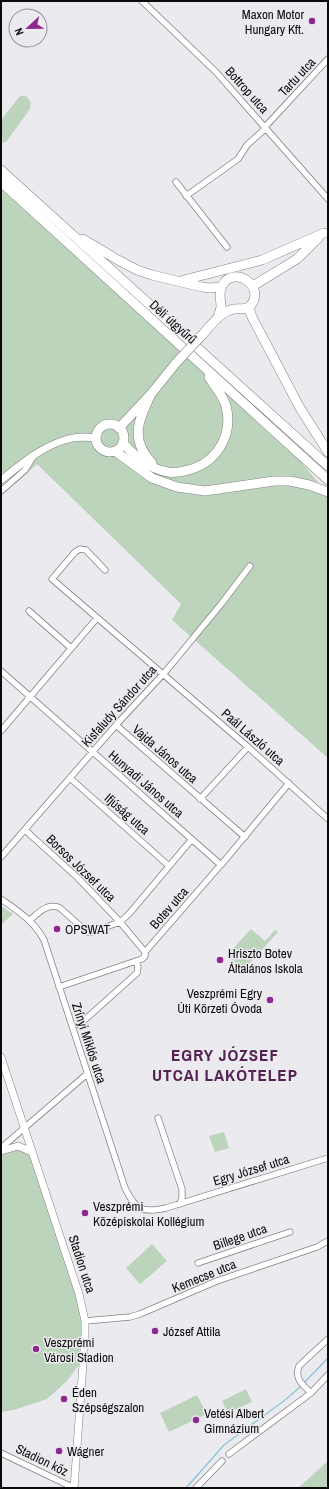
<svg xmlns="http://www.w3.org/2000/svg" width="329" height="1489" viewBox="0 0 329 1489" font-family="'Archivo Narrow',sans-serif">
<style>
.green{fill:#bcd4bb}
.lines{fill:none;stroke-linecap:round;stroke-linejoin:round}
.stream{stroke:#92c6db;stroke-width:1.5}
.minor-casing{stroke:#828285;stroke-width:7}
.tertiary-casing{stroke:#828285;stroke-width:8}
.primary-casing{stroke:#828285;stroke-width:10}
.minor{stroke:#fff;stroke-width:5.5}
.tertiary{stroke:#fff;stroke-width:7}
.primary{stroke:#fff;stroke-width:9}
.primary-bridge-casing{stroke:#828285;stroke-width:10;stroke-linecap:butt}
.primary-bridge{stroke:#fff;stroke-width:9}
.poi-dot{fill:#8d278e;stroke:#ebebef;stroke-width:1.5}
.labels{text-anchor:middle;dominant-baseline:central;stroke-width:3;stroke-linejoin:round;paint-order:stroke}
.poi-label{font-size:13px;fill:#0b0b0d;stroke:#ebebef;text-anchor:start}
.street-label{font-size:13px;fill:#0b0b0d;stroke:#ebebef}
.district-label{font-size:17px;font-weight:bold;letter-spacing:1px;fill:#542353;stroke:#ebebef}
</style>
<rect width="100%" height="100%" fill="#ebebef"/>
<path class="green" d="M20,96H26L31,102L30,109L6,142L1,143V120Z
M1,174L295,454L328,495V758L172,620L181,604L37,464L15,484L1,471Z
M1,906L13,914L1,925Z
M251,929L265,941L275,930L278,932L239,975L236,973L241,968L227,955Z
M224,1132L229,1148L215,1152L209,1136Z
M18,1146L32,1152L83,1307V1359L67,1381L47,1399L14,1410L1,1412V1151Z
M152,1244L167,1261L140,1284L126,1268Z
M246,1389L252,1402L228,1413L222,1401Z
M197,1395L207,1414L169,1432L160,1413Z
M328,1461V1488H298Z"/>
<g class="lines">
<path class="stream" d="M186,1488L224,1445L285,1400L299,1388L328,1358"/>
<g class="minor-casing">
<path id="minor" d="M142,1L216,72L328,199
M265,127L328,59
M176,182L227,247
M186,196L238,159L247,145L266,128
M1,491L25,470L33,457
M105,570L86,550L80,549L75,552L52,579L248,747L328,819
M29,611L71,648
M1,671L221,865L289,783
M116,725L245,837
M1,731L97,618
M70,778L169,866
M200,799L248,747
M25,830L78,878L120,922L145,952
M1,857L116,725L166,671L222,603L250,566
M1,899C18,911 34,921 44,940L125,1188C136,1211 143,1213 166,1208L328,1158
M30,920C38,913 48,902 60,908L87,932H92L120,922L129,914L192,839
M59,987L142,959L145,956V952L218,868
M79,1025L137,973L138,967L136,961
M158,1118L182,1189V1198L180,1204
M1,1148L87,1074
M198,1263L290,1232
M85,1321L130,1317L140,1314L217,1281L317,1247L328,1241
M311,1393C303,1385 294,1379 299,1366L328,1339
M1,1453L74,1488
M229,1454L311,1393L328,1375
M196,1488L222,1461"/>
</g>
<g class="tertiary-casing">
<path id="tertiary" d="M1,480C20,465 41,447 65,440C75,436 86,437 96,438
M1,1057L79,1294L85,1321V1337L74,1488
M1,1151L18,1146L32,1152"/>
</g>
<g class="primary-casing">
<path id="primary" d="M1,170L328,466
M1,182L328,480
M83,239L118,260L137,270L152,275L202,287L209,288L221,287
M180,281L262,260L324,233
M253,286L297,259L320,236
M249,308L252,317L300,408L328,452
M203,334C211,325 221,311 234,309C240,308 246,311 251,305C266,286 233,264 222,286C218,293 221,299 221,307C220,311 219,315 217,319
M151,394C139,419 129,439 152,463
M96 438a14 14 0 1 1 28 0a14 14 0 1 1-28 0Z
M119,428L151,394L176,363
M123,442C127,449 134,454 140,459C148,465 158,471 168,472C175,474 184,471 192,469C219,460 233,433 226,406C223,395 214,386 209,377
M115,451L152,478L177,487L205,491L274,481H290L309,485L328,492"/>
</g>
<use href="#minor" class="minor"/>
<use href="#tertiary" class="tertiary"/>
<use href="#primary" class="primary"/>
<g class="primary-bridge-casing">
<path id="primary-bridge" d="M176,363L203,334"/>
</g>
<use href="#primary-bridge" class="primary-bridge"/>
</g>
<g class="poi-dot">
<circle cx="312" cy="21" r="4"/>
<circle cx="57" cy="929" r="4"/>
<circle cx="220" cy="960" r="4"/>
<circle cx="270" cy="1000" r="4"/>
<circle cx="85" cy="1213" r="4"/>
<circle cx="155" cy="1331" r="4"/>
<circle cx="36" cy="1349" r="4"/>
<circle cx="64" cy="1399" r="4"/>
<circle cx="196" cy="1420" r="4"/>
<circle cx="59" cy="1451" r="4"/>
</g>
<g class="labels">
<g class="poi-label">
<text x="304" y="14" text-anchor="end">Maxon Motor<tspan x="304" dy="15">Hungary Kft.</tspan></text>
<text x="65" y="929">OPSWAT</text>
<text x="228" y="953">Hriszto Botev<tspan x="228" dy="15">Általános Iskola</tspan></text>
<text x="262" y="993" text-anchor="end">Veszprémi Egry<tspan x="262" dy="15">Úti Körzeti Óvoda</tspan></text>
<text x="93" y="1206">Veszprémi<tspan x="93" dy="15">Középiskolai Kollégium</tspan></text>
<text x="163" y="1331">József Attila</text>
<text x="44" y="1342">Veszprémi<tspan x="44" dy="15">Városi Stadion</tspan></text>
<text x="72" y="1392">Éden<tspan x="72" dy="15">Szépségszalon</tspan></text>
<text x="204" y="1413">Vetési Albert<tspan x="204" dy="15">Gimnázium</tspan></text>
<text x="67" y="1451">Wágner</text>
</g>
<g class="street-label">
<text transform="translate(297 77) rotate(-47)">Tartu utca</text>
<text transform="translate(247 90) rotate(48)">Bottrop utca</text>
<text transform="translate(173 322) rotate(42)">Déli útgyűrű</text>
<text transform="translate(119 706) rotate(-48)">Kisfaludy Sándor utca</text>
<text transform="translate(253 737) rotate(41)">Paál László utca</text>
<text transform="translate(165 754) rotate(41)">Vajda János utca</text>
<text transform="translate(146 784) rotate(41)">Hunyadi János utca</text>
<text transform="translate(127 814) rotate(41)">Ifjúság utca</text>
<text transform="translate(81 868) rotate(44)">Borsos József utca</text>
<text transform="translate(169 908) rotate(-49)">Botev utca</text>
<text transform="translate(89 1043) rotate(72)">Zrínyi Miklós utca</text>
<text transform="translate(251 1170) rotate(-17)">Egry József utca</text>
<text transform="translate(240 1237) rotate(-19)">Billege utca</text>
<text transform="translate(82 1264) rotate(72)">Stadion utca</text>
<text transform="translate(204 1276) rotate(-22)">Kemecse utca</text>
<text transform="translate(42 1460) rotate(26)">Stadion köz</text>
</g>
<g class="district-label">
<text x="225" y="1054">EGRY JÓZSEF<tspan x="225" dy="20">UTCAI LAKÓTELEP</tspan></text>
</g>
</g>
<rect width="329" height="1489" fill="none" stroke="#0b0b0d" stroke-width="4"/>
<g transform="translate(28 28) rotate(248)"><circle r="19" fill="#ebebef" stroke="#919195"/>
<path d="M0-3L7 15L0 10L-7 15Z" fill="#8d278e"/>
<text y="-6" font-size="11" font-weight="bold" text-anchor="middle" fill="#0b0b0d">N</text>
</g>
</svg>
